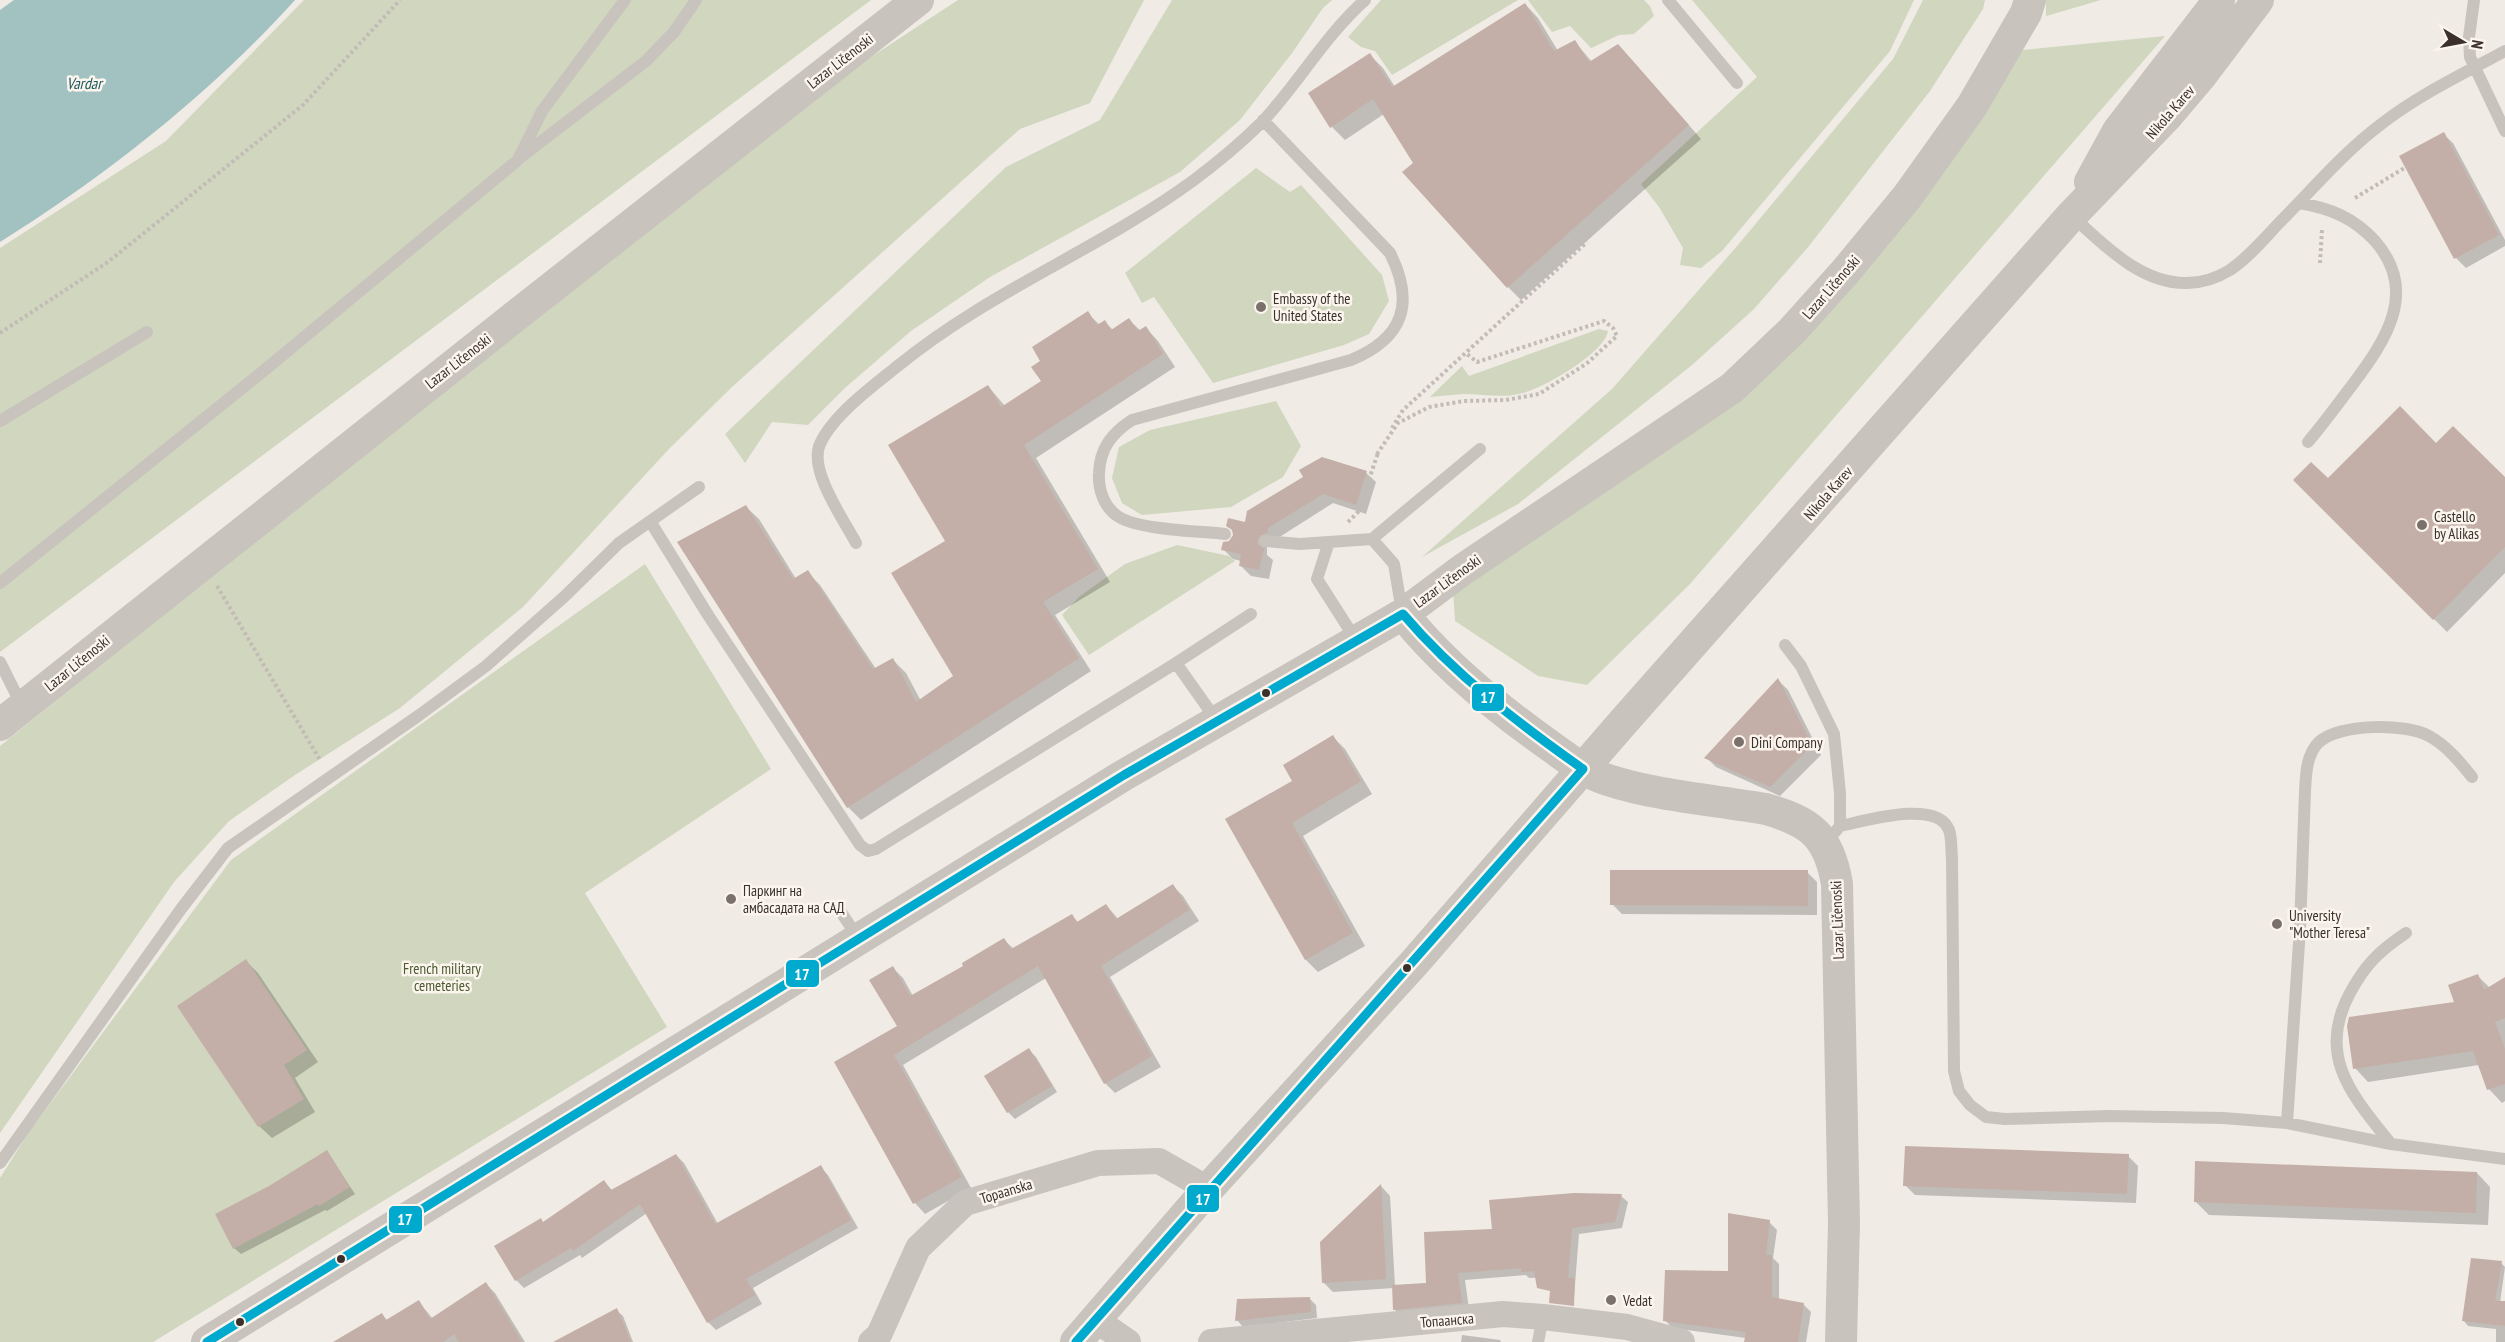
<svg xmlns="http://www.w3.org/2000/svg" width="2505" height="1342" viewBox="0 0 2505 1342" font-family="'PT Sans Narrow',sans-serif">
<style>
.green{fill:#d1d6bf}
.water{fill:#a1c2c1}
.shadow{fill:#0003}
.building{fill:#c3afa7}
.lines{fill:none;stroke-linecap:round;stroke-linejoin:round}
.path{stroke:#c2bbb6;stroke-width:4;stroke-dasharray:3 3;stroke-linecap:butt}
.service{stroke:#c9c3be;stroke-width:12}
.minor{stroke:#c9c3be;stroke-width:26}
.tertiary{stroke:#c9c3be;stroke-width:32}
.bus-1-casing{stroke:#fbf5ee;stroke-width:14}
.bus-1{stroke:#00a9ce;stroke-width:9}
.poi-dot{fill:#7a716c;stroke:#fbf5ee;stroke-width:2}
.bus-dot{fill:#3b302b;stroke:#fbf5ee;stroke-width:2}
.labels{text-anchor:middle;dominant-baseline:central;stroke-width:5;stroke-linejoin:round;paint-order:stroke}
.street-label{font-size:15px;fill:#3b302b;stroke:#fbf5ee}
.poi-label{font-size:15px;fill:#3b302b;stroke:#fbf5ee;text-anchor:start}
.park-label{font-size:15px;fill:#4a5a2e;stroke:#fbf5ee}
.water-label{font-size:16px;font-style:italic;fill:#1f5a5e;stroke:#fbf5ee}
.line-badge{stroke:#fbf5ee;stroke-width:2}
.badge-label{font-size:16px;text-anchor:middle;font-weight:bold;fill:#fff}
</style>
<rect width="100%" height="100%" fill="#f0ebe5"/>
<path class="green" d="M304,0H871L0,652V248L166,141Z
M958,0H1144L1090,103L1020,129L733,386L668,450L523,607L400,708L295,775L229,821L174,882L0,1133V746L804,101Z
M1172,0H1332L1323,8L1292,53L1240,120L1180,172L990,277L911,331L846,387L808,425L772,422L745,463L725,434L1006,167L1100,120Z
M1381,0H1518L1392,75L1375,51L1361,47L1348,37Z
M1528,0H1644L1650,6L1654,16L1634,34L1619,35L1591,48L1570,26L1552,32Z
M1692,0H1914L1890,51L1722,251L1701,268L1680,265L1683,248L1659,207L1641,184L1757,77Z
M1923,0H1985L1983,9L1930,91L1809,246L1754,309L1692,365L1518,504L1422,557L1612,389L1738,245L1893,59Z
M2046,0H2101L2046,16Z
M2165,36L1690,584L1587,685L1538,676L1455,621L1453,590L1834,304L2023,50Z
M1256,168L1290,192L1301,185L1382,275L1389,301L1369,334L1344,345L1213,383L1154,297L1142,303L1125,273Z
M1599,329L1608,331C1605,353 1541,390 1519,394C1501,398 1482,394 1463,394C1452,395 1441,396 1430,397L1462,366L1469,376Z
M1276,401L1301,446L1283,477L1231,507L1142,515L1122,503L1112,478L1119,447L1150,430Z
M1177,545L1229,556L1235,561L1089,655L1062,615L1079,597L1125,564Z
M645,564L771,769L585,893L667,1027L153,1342H0V1178L29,1132L231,860Z"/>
<path class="water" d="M14,0H295C210,94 108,174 0,242V10Z"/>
<path class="shadow" d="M1525,4L1538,18L1558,51L1575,42L1592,62L1631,59L1701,139L1521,300L1508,287L1415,164L1384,114L1345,140L1332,127L1370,55L1383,68L1395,87Z
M2443,134L2453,143L2505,240V246L2466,268L2456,258Z
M1087,313L1100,325L1105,322L1113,330L1129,320L1141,331L1146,328L1158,341L1175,367L1036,458L1110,582L1055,615L1091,671L861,820L848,807L680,543L746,507L759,519L796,579L807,572L820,585L876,669L893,660L906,673L921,701L955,676L947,541L988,386L1005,406L1043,381L1042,361Z
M2436,445L2505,479V573L2447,632L2295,480L2328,481Z
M1366,473L1376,482L1366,514L1333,503L1278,538L1267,547V555L1273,560L1269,579L1251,576L1241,566V561L1233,559L1223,549L1246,523Z
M1778,680L1788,690L1821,755L1780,796L1716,767L1707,758Z
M1333,737L1345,749L1372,794L1303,836L1365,946L1318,972L1306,960L1227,819L1294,782Z
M1807,872L1817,882V915L1622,914L1612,904Z
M1173,886L1183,896L1199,921L1110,977L1161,1067L1115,1093L1105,1083L1046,978L903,1065L971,1188L925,1214L915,1203L836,1063L899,1027L893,968L903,978L913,996L965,966L1004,940L1014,949L1072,916L1078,922L1106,905L1119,920Z
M246,961L258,973L318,1062L295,1078L315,1112L272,1138L259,1126Z
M2478,976L2490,988L2505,978V1101L2502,1103L2489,1089L2479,1065L2368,1082L2355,1068L2456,1003Z
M1029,1050L1036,1057L1057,1092L1015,1119L1008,1112Z
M327,1152L355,1194L327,1211L325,1210L241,1254L234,1248L269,1187Z
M676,1155L684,1163L718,1224L820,1167L828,1175L858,1228L753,1288L762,1304L716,1330L708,1322L647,1213L582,1258L580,1255L524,1288L516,1280L544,1223L604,1182L613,1191Z
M2128,1156L2138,1166L2136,1203L1915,1195L1905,1185Z
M2477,1173L2490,1187L2488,1225L2209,1215L2195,1201Z
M1381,1186L1390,1196L1395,1286L1428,1284L1493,1230L1621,1196L1628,1202L1622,1228L1579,1234L1574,1297L1556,1277L1529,1278L1526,1275L1465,1280L1469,1309L1401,1316L1394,1309V1288L1333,1292L1323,1282Z
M1769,1222L1777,1230L1773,1258L1779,1264V1300L1803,1304L1811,1312L1806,1342H1746V1338L1672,1328L1665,1320L1729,1273Z
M2501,1263L2505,1267L2500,1303H2505V1342H2496V1329L2468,1326L2464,1321Z
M486,1284L495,1293L525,1342H334L382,1315L387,1320L419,1302L433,1319Z
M1310,1299L1316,1305L1317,1318L1243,1327L1237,1320Z
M616,1310L623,1316L633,1342H578Z
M1462,1335L1500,1340L1501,1342H1461Z"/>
<path class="building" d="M1525,3L1554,51L1575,40L1589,62L1618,44L1689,125L1507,288L1402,172L1413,163L1373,99L1330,128L1308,93L1370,53L1392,87Z
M2444,132L2499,235L2454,259L2399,156Z
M1088,311L1097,325L1105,320L1111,330L1129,318L1138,331L1146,326L1163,354L1024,445L1098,569L1043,602L1079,658L847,808L677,542L746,505L793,579L808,570L873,669L893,658L916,702L953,676L891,573L945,541L888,445L988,385L1001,407L1041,381L1031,367L1040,361L1032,347Z
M2400,406L2436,443L2453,426L2505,477V547L2433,620L2293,480L2311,462L2328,478Z
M1322,457L1367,471L1356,505L1323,494L1268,528L1267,533L1259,536L1257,544L1264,549L1259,570L1239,566L1241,554L1221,550L1223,542L1229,541L1233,535L1232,530L1226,526L1228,518L1245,522L1247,511L1303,477L1299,470Z
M1778,678L1812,745L1770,787L1704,758Z
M1333,735L1361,781L1292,823L1353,933L1305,960L1225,819L1292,781L1283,765Z
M1610,870H1808V906L1610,905Z
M1173,884L1189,910L1101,966L1152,1056L1104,1084L1038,966L894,1055L962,1177L913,1204L834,1062L897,1026L869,980L893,966L910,996L963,966L962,963L1004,938L1011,949L1072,914L1077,922L1106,904L1116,919Z
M246,959L307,1050L284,1065L304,1099L258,1127L177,1006Z
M2478,974L2484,990L2505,977V1018L2495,1022L2505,1049V1084L2487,1090L2473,1051L2353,1069L2347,1026L2349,1017L2454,1002L2448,985Z
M1029,1048L1052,1086L1007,1113L984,1076Z
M1905,1146L2129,1154L2127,1194L1903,1186Z
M327,1150L350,1187L319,1206L318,1204L233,1249L215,1214L269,1186Z
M676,1154L715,1224L821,1165L851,1220L746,1279L755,1295L707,1323L640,1204L573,1251L571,1248L515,1281L494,1246L541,1218L543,1222L604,1180L611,1190Z
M2195,1161L2477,1172L2476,1213L2194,1202Z
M1381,1184L1386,1279L1322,1283L1320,1242Z
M1574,1193L1622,1194L1615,1222L1572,1228L1568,1278H1575L1574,1306L1549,1303L1550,1291L1537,1288L1534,1271L1521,1272V1268L1458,1273L1462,1303L1393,1310L1392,1285L1426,1283L1424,1232L1492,1229L1489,1200Z
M1728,1213L1770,1220L1766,1255H1772V1297L1804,1303L1798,1342H1744L1746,1332L1663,1321L1665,1270L1728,1271Z
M2471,1258L2502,1261L2495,1301H2505V1326L2462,1321Z
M486,1282L522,1342H459L454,1334L443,1342H333L382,1313L386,1320L419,1300L430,1319Z
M1310,1297L1311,1312L1235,1321L1237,1299Z
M617,1308L631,1342H553Z"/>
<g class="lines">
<path class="path" d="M2355,198L2406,167
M2320,263L2322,230
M0,333L108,262L303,105L400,0
M1392,428L1403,410L1587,242
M1377,454L1398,423L1429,407L1464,401L1506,400L1539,394L1586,364L1617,336L1613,328L1604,321L1477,362L1467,354
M1348,522L1358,512L1378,453
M217,586L320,760"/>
<path class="service" d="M1668,0L1737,83
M2474,0L2469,37L2470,57L2505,131
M521,157L646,61L674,32L696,0
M2299,203C2330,208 2354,218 2375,241C2419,291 2386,340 2353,384C2338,404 2324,423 2308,442
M2072,216C2104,245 2141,284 2187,283C2202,283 2217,278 2230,270C2249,257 2264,239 2279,223C2312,190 2343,153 2380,125C2418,95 2463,74 2505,51
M0,421L147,332
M650,521L708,615L860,845L868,851L876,849L1176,663L1251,614
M1225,534C1198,531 1140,530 1119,517C1104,508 1098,489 1099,473C1100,448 1112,433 1132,420L1351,360C1404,338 1415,303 1390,253L1263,120
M1372,539L1480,449
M1265,541L1300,544L1372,539L1394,564L1402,612
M1329,542L1317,579L1356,640
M856,543C844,520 808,470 820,444C833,415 874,385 899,365C991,290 1100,249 1194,180C1218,162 1242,142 1263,121C1299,82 1325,36 1365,0
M0,583L261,373L518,160L542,111L625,0
M1785,645L1801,666L1834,734L1840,793V826L1835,832
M0,662L22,706
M1176,663L1217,721
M1840,826C1865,821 1937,799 1949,830C1952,838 1951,850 1952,858L1954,1071L1959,1091L1970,1105L1986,1117L2005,1119L2110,1116L2223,1118L2287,1123L2391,1144L2505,1159
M839,909L858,938
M2287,1123L2300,928L2305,791C2306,775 2306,756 2318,743C2338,723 2406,723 2429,736C2446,745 2460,762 2472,777
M2391,1144C2352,1095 2316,1056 2350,993C2365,965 2379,951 2406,933
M0,1163L181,909L228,848L418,716L486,666L565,596L619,543L699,487
M1538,1342L1543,1317"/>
<path class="minor" d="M1096,1320L1128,1342
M871,1342L879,1335L918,1248L965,1203L1098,1163L1159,1161L1208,1189
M1211,1342L1503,1314L1543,1317L1627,1327L1682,1342"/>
<path class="tertiary" d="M2090,182L2118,131L2219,0
M1403,614C1444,666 1499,710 1553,748C1570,760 1587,774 1608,780C1657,796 1714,800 1766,809C1811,822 1829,836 1837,884L1844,1223L1841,1342
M0,725L518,314L918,0
M207,1342L1124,775L1403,614L1462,570L1732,388L1792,331L1845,272L1907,197L1972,106L2026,13L2030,0
M1076,1342L1208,1189L1415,962L1625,720L2071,216L2167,116L2200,77L2258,0"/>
<g class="bus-1-casing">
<path id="bus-1" d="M1403,614C1455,675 1518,723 1583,769
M207,1342L1124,775L1403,614
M1076,1342L1583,769"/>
</g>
<use href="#bus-1" class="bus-1"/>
</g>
<g class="poi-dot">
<circle cx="1261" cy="307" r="6"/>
<circle cx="2422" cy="525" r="6"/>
<circle cx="1739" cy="742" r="6"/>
<circle cx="731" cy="899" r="6"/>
<circle cx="2277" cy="924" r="6"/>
<circle cx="1611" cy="1300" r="6"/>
</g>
<g class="bus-dot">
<circle cx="1266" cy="693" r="5"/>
<circle cx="1407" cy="968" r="5"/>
<circle cx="341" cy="1259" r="5"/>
<circle cx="240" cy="1322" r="5"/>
</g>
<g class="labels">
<g class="street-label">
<text transform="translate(840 61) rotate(-38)">Lazar Ličenoski</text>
<text transform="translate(2170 112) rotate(-49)">Nikola Karev</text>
<text transform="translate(1831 287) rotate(-49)">Lazar Ličenoski</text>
<text transform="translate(458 361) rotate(-38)">Lazar Ličenoski</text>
<text transform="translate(1828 493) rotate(-49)">Nikola Karev</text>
<text transform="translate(1447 581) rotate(-36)">Lazar Ličenoski</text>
<text transform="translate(77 663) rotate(-39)">Lazar Ličenoski</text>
<text transform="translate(1837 920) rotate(-92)">Lazar Ličenoski</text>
<text transform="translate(1006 1191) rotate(-17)">Topaanska</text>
<text transform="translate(1447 1320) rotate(-5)">Топаанска</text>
</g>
<g class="poi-label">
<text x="1273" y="298">Embassy of the<tspan x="1273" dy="17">United States</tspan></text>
<text x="2434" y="516">Castello<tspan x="2434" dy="17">by Alikas</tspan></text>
<text x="1751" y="742">Dini Company</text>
<text x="743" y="890">Паркинг на<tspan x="743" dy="17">амбасадата на САД</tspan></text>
<text x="2289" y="915">University<tspan x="2289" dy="17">"Mother Teresa"</tspan></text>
<text x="1623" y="1300">Vedat</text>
</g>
<g class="park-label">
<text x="442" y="968">French military<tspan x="442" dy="17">cemeteries</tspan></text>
</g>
<g class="water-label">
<text x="84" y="83">Vardar</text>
</g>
</g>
<g class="line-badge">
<rect x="1471" y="683" width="34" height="29" rx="6" fill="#00a9ce"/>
<rect x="785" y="959" width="35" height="29" rx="6" fill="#00a9ce"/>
<rect x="1186" y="1184" width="34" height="29" rx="6" fill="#00a9ce"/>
<rect x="388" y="1205" width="35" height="29" rx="6" fill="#00a9ce"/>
</g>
<g class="badge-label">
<text x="1488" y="703">17</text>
<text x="802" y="980">17</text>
<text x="1203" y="1205">17</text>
<text x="405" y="1225">17</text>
</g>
<g transform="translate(2463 42) rotate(100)" stroke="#fbf5ee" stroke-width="4.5" paint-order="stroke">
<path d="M0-4.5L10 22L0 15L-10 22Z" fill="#3b302b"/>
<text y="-9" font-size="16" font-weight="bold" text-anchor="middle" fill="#3b302b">N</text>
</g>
</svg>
